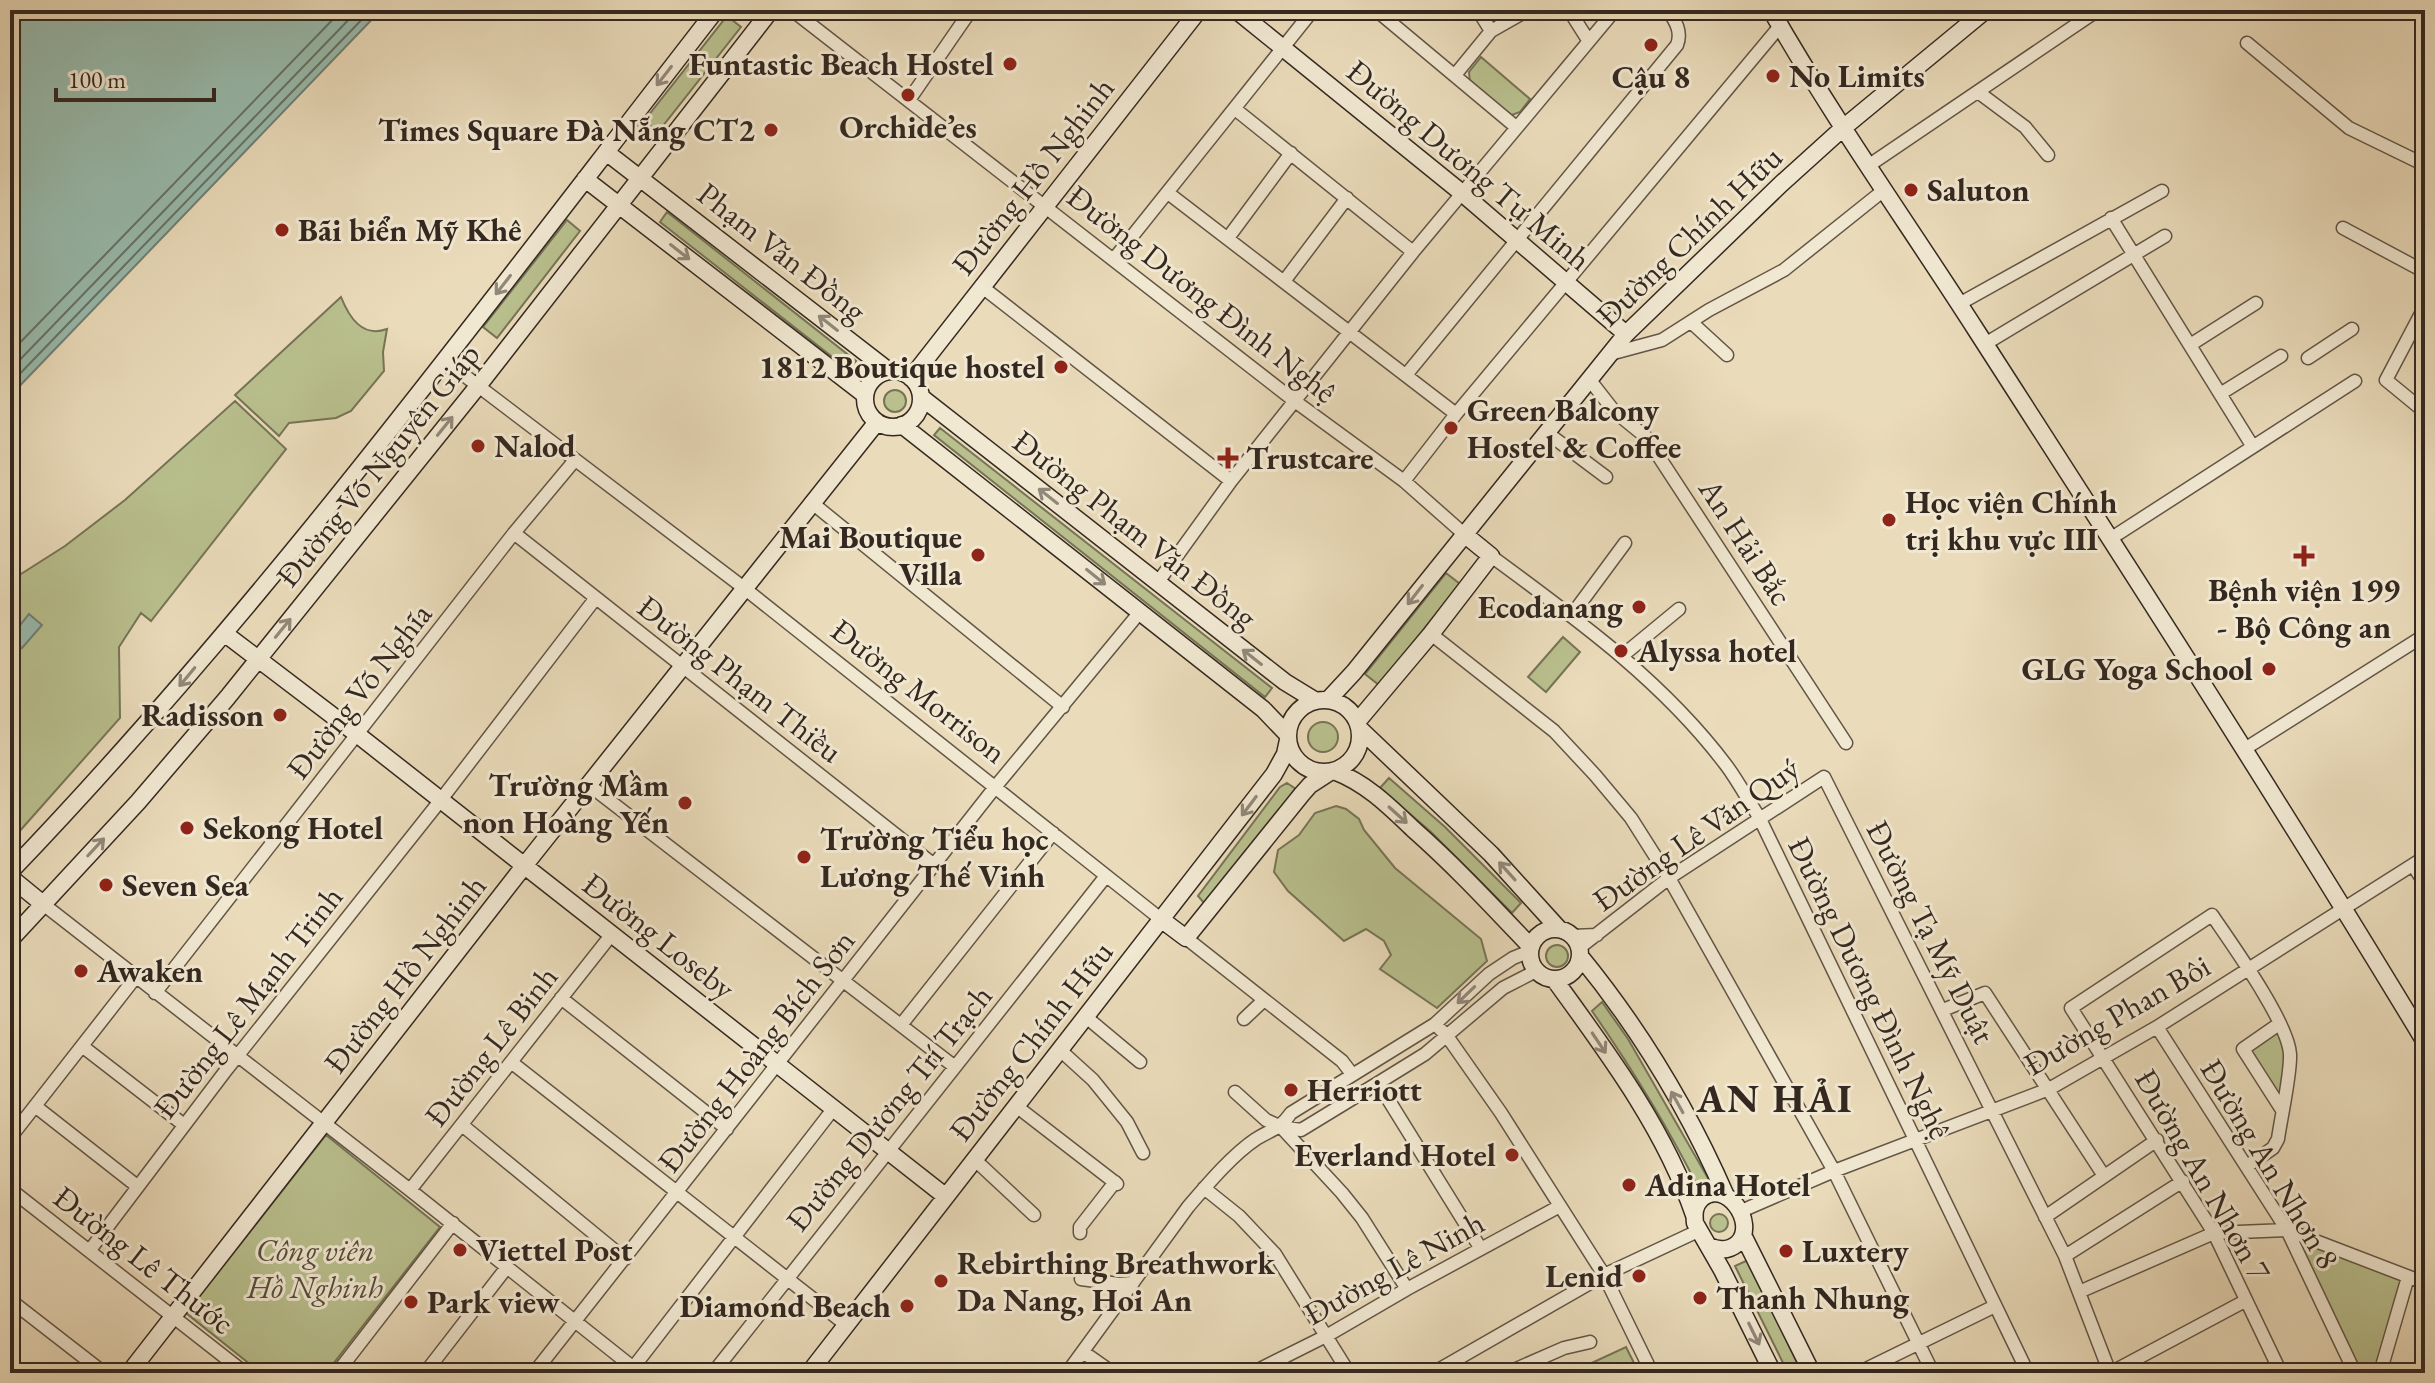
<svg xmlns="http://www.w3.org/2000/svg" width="2435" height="1383" viewBox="0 0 2435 1383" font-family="'EB Garamond',serif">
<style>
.green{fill:#b9c08e;stroke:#767457;stroke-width:2}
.water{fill:#98bbad;stroke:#708075;stroke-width:2}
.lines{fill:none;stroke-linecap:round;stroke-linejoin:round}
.shore{stroke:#667266;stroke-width:2}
.street-casing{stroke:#625546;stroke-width:15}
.secondary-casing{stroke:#342820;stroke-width:19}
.street{stroke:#f1e8d2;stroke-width:12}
.secondary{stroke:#f1e8d2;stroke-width:16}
.oneway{stroke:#928879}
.poi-dot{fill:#8f2418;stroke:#f1e8d2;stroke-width:3}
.labels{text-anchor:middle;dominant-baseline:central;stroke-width:6;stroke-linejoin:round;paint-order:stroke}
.poi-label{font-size:32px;font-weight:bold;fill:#342820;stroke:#f1e8d2;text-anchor:start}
.street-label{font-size:32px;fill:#342820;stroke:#f1e8d2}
.park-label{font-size:32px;font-style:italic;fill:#554e3c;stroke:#f1e8d2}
.district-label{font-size:40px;font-weight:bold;letter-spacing:2px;fill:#342820;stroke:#f1e8d2}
</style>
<rect width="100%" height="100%" fill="#eadbba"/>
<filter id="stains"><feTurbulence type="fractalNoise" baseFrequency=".0025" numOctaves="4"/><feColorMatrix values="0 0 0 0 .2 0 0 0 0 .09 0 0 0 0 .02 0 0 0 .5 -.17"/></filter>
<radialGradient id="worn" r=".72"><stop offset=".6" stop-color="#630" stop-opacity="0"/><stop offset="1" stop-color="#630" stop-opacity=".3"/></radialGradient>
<path class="green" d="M727,16L741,27L658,132L644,121Z
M1481,57L1530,99L1520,112L1509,116L1470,82L1469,72Z
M667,212L856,361L849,370L660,222Z
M567,220L580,231L497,338L483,327Z
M341,297C349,317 362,338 387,329L383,352L384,371L351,411L336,418L289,423L279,436L235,395Z
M884 401a11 11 0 1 1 22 0a11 11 0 1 1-22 0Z
M235,401L286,449L151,621L141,613L119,647L120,718L10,842V581L65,546L125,500Z
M940,428L1272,688L1265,697L934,435Z
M1446,573L1460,584L1379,685L1365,674Z
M1563,637L1580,652L1546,692L1528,677Z
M1308 737a15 15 0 1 1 30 0a15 15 0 1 1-30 0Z
M1389,778L1445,827L1521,903L1512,913L1431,832L1380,788Z
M1287,783L1296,789L1210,904L1204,903L1198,896L1280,787Z
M1336,806L1346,809L1359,819L1364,830L1395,868L1481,939L1487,961L1437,1008L1380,969L1391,955L1384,941L1366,929L1344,941L1288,891L1274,872L1278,850L1299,835L1315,813Z
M1546 956a11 11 0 1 1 22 0a11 11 0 1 1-22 0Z
M1602,1002L1628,1039L1709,1180L1697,1185C1666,1124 1631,1067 1592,1011Z
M2279,1027L2288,1055L2281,1105L2246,1049Z
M326,1135L440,1227L326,1373H261L186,1313Z
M1710 1223a9 9 0 1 1 18 0a9 9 0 1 1-18 0Z
M2295,1237L2403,1281L2375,1373H2361Z
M1748,1260L1802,1373H1788L1735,1266Z
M1626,1347L1639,1373H1570Z"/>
<path class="water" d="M10,10H381L10,396Z
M29,614L42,625L22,648L10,638Z"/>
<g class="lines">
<path class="shore" d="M10,353L342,10
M10,370L358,10
M10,384L371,10"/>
<g class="street-casing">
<path id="street" d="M792,10L1296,402L1404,481L1464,534
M1376,10L1516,127
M1478,10L1491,31
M1569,10L1588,40
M2247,43L2349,128L2425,165
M1455,75L1491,31L1528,10
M1978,92L2025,127L2048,155
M909,100L971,10
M1235,109L1413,252
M1868,166L2098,10
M1168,193L1456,414
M2111,218L2253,447
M2343,228L2425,272
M1228,238L1291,153
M1114,259L1313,10
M1285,280L1347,198
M981,286L1231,481
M1959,304L2162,191
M2425,306L2386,380L2425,412
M1691,322L1727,355
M1985,344L2165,236
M2190,345L2256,303
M1610,354L1662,340L1709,310L1784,270L1884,190
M2308,358L2352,329
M444,360L744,588L1162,920
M1406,375L1677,45C1682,32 1676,22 1668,10
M1589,379L1614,411L1646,437L1846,743
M2220,394L2281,356
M1546,432L1606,477
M1404,481L1456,414L1780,26
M811,502L1063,707
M514,533L934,865
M2110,539L2355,381
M1491,556C1575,618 1662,680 1726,765C1738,781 1748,800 1759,817L2028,1373
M1158,582L1231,481L1413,252L1615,10
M1571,616L1625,543
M1431,634L1554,731L1595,775L1631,818L1669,878L1834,1171L1933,1373
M1622,656L1679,609
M2243,750L2425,635
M589,785L955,1067
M2413,865L2425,884
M43,904L410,1190L640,1373
M1572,936L1597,935
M1186,938L1342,1061L1352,1074
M1579,948L1669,878L1824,777L2065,1256L2110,1373
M155,993L514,533L575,460
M561,998L727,1129
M1943,1010L1985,993L2104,1176
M1086,1017L1140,1062
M1244,1019L1264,1000
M1435,1024L1447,1036L1501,1113L1604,1275L1652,1373
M2279,1024L2243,1049L2282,1110
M901,1025L1053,833
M2157,1027L2287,1230L2355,1373
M82,1046L184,1125
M1060,1050L1093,1080L1127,1122L1143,1153
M511,1062L845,1324
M1378,1083L1481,1249
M1235,1092L1266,1120L1281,1127L1342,1193L1362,1218L1407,1289
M35,1106L137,1186
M1016,1106L1117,1184
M462,1125L625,1259
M1281,1127L1301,1130L1378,1083L1425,1054L1503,988L1536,971
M10,1138L135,978
M974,1159L1034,1215
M2247,1166L2273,1148L2278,1139C2281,1117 2291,1074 2290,1054C2288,1022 2231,943 2212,915L2071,1008L2214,1233L2281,1373
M1204,1188L1239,1216L1275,1254L1349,1373
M10,1189L245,1373
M410,1190L612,934
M1739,1212L1834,1171L2049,1089L2157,1027L2425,857
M2045,1217L2157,1140
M1080,1233V1227L1115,1182
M90,1250L227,1069L440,801L595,599
M2065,1256L2183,1181
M1081,1279L1119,1284L1133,1283
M2079,1292L2214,1233L2287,1230L2425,1283
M10,1300L104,1373
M1083,1352L1113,1373
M337,1373L453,1223
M425,1373L507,1267
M534,1373L996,786L1140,612
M629,1373L834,1108
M713,1373L1106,876
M1067,1373L1188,1207C1207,1185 1232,1155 1256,1139C1272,1129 1279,1130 1291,1113L1435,1024L1489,974L1513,958L1530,951
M1252,1373L1328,1335L1407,1289L1560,1206
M1433,1373L1604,1275L1698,1231
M1507,1373L1564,1348L1590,1342
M1858,1373L1995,1306
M2110,1373L2245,1301
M2380,1373L2408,1277"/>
</g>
<g class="secondary-casing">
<path id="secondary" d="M1236,10L1462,193L1626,334
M1771,10C1834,120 1908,224 1976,330C2128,566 2280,802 2425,1042
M606,152L889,371
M585,179L865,395
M865 399a28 28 0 1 1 56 0a28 28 0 1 1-56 0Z
M911,378L1199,10
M921,397L1285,682L1316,701
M902,425L1263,709L1288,735
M224,633L358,735L945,1196
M1288 736a36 36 0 1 1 72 0a36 36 0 1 1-72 0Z
M1328,700L1354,672L1626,334L1781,184L1843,128L1986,10
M1357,722L1431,634L1491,556L1464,534
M1360,729L1491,854L1559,929
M1334,771C1366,783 1389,806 1413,829C1455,866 1492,906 1531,947
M10,872C267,604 488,303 716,10
M10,877L43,904
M1162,920L1186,938L1302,794L1310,785L1330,772
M1530 954a25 25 0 1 1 50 0a25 25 0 1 1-50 0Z
M10,940L138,802L227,698L478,386L771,10
M1580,956C1638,1027 1689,1111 1726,1196
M1554,979C1607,1052 1665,1129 1694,1215
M1743,1235L1812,1373
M1709,1246C1719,1251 1729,1251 1738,1243C1758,1223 1725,1177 1701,1199C1694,1206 1694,1214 1695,1223L1722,1270L1773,1373
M129,1373L524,866L877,422
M809,1373L1274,774L1285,754L1288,740"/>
</g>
<use href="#street" class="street"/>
<use href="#secondary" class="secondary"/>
</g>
<defs><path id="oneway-shaft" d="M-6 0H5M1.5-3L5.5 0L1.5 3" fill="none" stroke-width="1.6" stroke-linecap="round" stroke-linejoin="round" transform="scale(2)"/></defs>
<g class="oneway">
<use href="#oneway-shaft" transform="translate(664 76) rotate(128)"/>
<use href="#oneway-shaft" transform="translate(680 252) rotate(38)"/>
<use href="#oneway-shaft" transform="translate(503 285) rotate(128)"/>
<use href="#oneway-shaft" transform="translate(828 323) rotate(-142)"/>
<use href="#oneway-shaft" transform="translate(445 426) rotate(-51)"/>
<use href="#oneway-shaft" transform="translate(1048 496) rotate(-142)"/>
<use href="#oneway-shaft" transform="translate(1096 577) rotate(39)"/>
<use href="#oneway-shaft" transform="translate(1415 595) rotate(128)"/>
<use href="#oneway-shaft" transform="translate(283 628) rotate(-51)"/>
<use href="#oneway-shaft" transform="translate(1252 657) rotate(-142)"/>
<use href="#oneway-shaft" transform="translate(187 677) rotate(130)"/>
<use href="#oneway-shaft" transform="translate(1249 806) rotate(127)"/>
<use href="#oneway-shaft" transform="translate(1398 815) rotate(42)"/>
<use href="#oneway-shaft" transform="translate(96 847) rotate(-47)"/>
<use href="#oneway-shaft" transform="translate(1507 871) rotate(-132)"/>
<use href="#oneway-shaft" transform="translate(1466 995) rotate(136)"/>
<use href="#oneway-shaft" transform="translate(1599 1043) rotate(56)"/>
<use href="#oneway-shaft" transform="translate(1677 1102) rotate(-119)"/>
<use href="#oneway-shaft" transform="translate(1754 1334) rotate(64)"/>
</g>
<g class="poi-dot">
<circle cx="1651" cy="45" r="8"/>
<circle cx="1010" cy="64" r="8"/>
<circle cx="1773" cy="76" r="8"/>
<circle cx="908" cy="95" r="8"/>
<circle cx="771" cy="130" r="8"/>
<circle cx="1911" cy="190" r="8"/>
<circle cx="282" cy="230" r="8"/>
<circle cx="1061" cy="367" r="8"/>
<circle cx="1451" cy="428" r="8"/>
<circle cx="478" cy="446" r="8"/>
<path d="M1224 446h8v8h8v8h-8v8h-8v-8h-8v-8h8z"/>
<circle cx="1889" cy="520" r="8"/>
<circle cx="978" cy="555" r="8"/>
<path d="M2300 544h8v8h8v8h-8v8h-8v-8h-8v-8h8z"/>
<circle cx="1639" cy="607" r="8"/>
<circle cx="1621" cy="651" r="8"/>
<circle cx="2269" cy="669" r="8"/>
<circle cx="280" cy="715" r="8"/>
<circle cx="685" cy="803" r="8"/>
<circle cx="187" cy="828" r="8"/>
<circle cx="804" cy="857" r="8"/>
<circle cx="106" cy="885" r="8"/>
<circle cx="81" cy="971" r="8"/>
<circle cx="1291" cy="1090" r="8"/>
<circle cx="1512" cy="1155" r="8"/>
<circle cx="1629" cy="1185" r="8"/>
<circle cx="460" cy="1250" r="8"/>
<circle cx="1786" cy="1251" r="8"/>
<circle cx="1639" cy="1276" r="8"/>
<circle cx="941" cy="1281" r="8"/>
<circle cx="1700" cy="1298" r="8"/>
<circle cx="411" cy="1302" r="8"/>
<circle cx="907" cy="1306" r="8"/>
</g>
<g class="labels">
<g class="poi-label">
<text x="994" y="64" text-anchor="end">Funtastic Beach Hostel</text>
<text x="1789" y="76">No Limits</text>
<text x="1651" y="77" text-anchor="middle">Cậu 8</text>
<text x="908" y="127" text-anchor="middle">Orchide’es</text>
<text x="755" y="130" text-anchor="end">Times Square Đà Nẵng CT2</text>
<text x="1927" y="190">Saluton</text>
<text x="298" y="230">Bãi biển Mỹ Khê</text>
<text x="1045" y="367" text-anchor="end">1812 Boutique hostel</text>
<text x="1467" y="410">Green Balcony<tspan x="1467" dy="37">Hostel &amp; Coffee</tspan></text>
<text x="494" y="446">Nalod</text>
<text x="1246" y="458">Trustcare</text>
<text x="1905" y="502">Học viện Chính<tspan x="1905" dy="37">trị khu vực III</tspan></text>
<text x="962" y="537" text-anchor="end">Mai Boutique<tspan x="962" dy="37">Villa</tspan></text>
<text x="2304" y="590" text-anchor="middle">Bệnh viện 199<tspan x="2304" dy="37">- Bộ Công an</tspan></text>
<text x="1623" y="607" text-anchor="end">Ecodanang</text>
<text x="1637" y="651">Alyssa hotel</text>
<text x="2253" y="669" text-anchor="end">GLG Yoga School</text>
<text x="264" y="715" text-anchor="end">Radisson</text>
<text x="669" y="785" text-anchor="end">Trường Mầm<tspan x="669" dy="37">non Hoàng Yến</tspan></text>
<text x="203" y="828">Sekong Hotel</text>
<text x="820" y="839">Trường Tiểu học<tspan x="820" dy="37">Lương Thế Vinh</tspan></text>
<text x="122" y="885">Seven Sea</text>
<text x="97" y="971">Awaken</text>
<text x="1307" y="1090">Herriott</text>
<text x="1496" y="1155" text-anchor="end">Everland Hotel</text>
<text x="1645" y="1185">Adina Hotel</text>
<text x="476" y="1250">Viettel Post</text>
<text x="1802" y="1251">Luxtery</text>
<text x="957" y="1263">Rebirthing Breathwork<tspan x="957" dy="37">Da Nang, Hoi An</tspan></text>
<text x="1623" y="1276" text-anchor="end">Lenid</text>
<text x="1716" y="1298">Thanh Nhung</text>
<text x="427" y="1302">Park view</text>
<text x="891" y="1306" text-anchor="end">Diamond Beach</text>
</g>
<g class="street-label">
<text transform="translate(1469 165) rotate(40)">Đường Dương Tự Minh</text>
<text transform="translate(1033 176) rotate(-52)">Đường Hồ Nghinh</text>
<text transform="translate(1689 236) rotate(-44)">Đường Chính Hữu</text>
<text transform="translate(782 252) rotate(38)">Phạm Văn Đồng</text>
<text transform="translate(1202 294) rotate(38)">Đường Dương Đình Nghệ</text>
<text transform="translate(378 465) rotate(-51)">Đường Võ Nguyên Giáp</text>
<text transform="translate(1135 529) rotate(38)">Đường Phạm Văn Đồng</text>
<text transform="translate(1746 542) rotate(57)">An Hải Bắc</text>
<text transform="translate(740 679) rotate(38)">Đường Phạm Thiều</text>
<text transform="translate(359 691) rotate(-52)">Đường Võ Nghĩa</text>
<text transform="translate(919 691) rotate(38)">Đường Morrison</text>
<text transform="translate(1696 834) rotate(-35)">Đường Lê Văn Quý</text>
<text transform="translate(1931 932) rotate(63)">Đường Tạ Mỹ Duật</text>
<text transform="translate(659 936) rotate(38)">Đường Loseby</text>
<text transform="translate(405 974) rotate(-52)">Đường Hồ Nghinh</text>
<text transform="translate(1870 988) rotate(64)">Đường Dương Đình Nghệ</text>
<text transform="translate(248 1002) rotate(-52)">Đường Lê Mạnh Trinh</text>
<text transform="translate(2117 1015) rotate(-30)">Đường Phan Bôi</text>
<text transform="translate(1031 1041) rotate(-52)">Đường Chính Hữu</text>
<text transform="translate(491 1046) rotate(-52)">Đường Lê Binh</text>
<text transform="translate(756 1051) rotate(-52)">Đường Hoàng Bích Sơn</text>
<text transform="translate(889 1108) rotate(-51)">Đường Dương Trí Trạch</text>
<text transform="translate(2270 1164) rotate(59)">Đường An Nhơn 8</text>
<text transform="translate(2203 1175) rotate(60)">Đường An Nhơn 7</text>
<text transform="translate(144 1260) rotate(38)">Đường Lê Thước</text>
<text transform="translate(1394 1268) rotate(-29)">Đường Lê Ninh</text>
</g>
<g class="park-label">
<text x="315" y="1250">Công viên<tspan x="315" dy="37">Hồ Nghinh</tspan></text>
</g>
<g class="district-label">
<text x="1775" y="1098">AN HẢI</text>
</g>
</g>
<rect width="2435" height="1383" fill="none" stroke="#eadbba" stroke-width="40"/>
<rect x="12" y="12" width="2411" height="1359" fill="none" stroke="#342820" stroke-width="4"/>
<rect x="20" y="20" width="2395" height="1343" fill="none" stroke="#342820" stroke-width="2"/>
<path d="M56 88v12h158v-12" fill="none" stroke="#342820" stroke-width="4"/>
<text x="68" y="88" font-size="24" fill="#342820" stroke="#f1e8d2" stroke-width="6" paint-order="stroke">100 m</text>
<rect width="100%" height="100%" filter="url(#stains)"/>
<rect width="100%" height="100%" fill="url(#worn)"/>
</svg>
